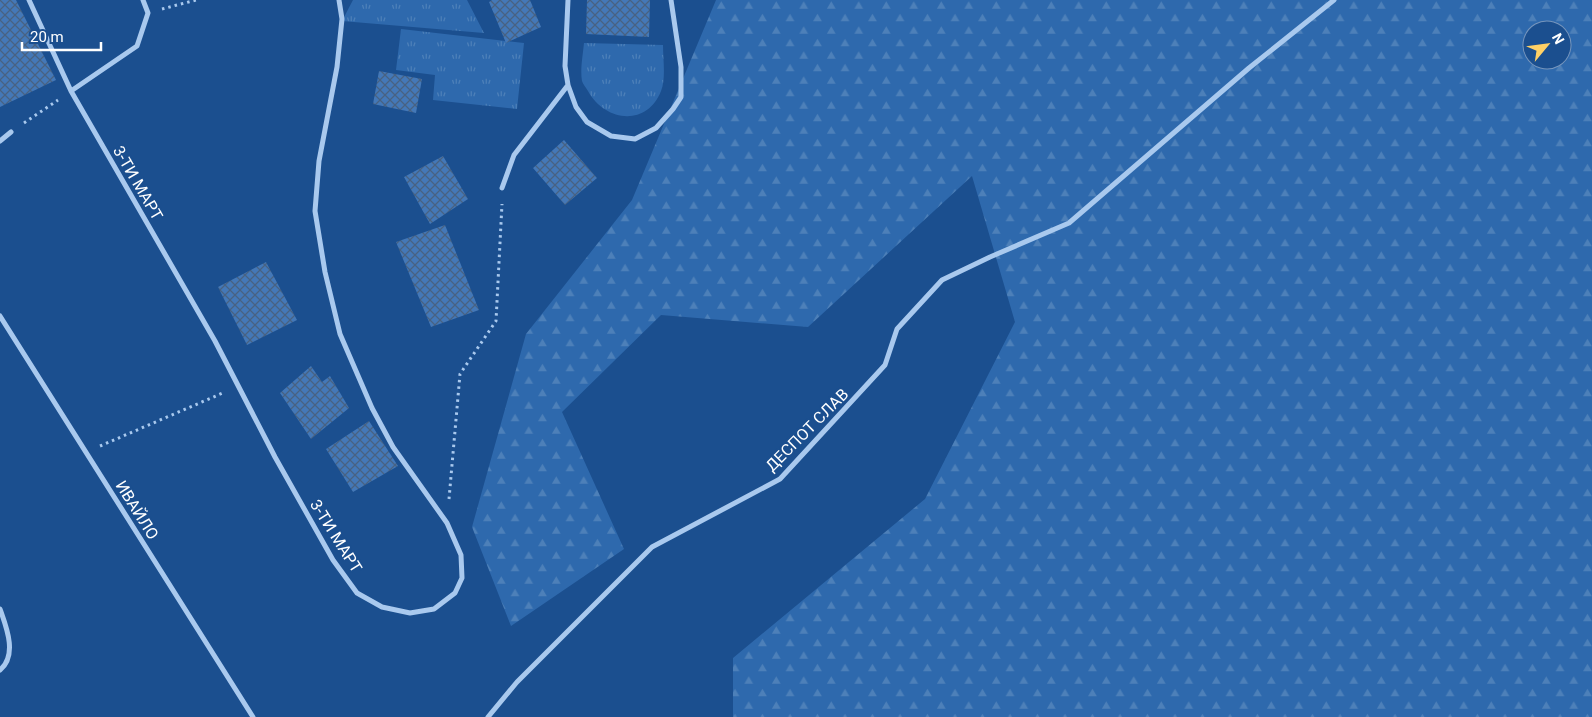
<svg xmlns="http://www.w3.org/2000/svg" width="1592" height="717" viewBox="0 0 1592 717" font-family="Roboto,sans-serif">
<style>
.grass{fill:url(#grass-tufts)}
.forest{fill:url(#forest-firs);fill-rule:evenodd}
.building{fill:url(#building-cross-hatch)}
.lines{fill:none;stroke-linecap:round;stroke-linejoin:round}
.path{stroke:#a9c9ee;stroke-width:3;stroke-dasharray:2.5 4;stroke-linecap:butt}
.street{stroke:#a9c9ee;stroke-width:5}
.labels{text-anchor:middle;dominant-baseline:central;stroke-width:4;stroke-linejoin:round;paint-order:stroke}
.street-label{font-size:16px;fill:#fff;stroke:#1b4f8f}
</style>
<defs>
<pattern id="grass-tufts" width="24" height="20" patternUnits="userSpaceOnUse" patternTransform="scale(1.25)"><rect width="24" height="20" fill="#2e69ad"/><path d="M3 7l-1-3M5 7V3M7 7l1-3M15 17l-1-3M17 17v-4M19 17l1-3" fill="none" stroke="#4d80b9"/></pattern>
<pattern id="forest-firs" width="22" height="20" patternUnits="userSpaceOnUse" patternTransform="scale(1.25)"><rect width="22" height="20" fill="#2e69ad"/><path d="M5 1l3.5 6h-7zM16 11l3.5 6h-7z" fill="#4d80b9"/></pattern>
<pattern id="building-cross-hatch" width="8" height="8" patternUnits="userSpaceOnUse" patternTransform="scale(1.25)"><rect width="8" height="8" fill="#4478b7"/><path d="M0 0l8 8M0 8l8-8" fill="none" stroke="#486282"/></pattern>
</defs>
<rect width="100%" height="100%" fill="#1b4f8f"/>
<path class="grass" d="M353,0H467L484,33L342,21Z
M401,29L524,43L517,109L433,100L435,75L396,70Z
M584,43L663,45C663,59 666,79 661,91C647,127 605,122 588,91C586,88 583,84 582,81C580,70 583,54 584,43Z"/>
<path class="forest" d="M716,0H1592V717H733V658L925,499L1015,322L972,176L808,327L661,315L562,412L624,549L511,626L472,527L526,334L632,200ZM1532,30H1562V60H1532Z"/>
<path class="building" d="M0,0H16L56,80L0,107Z
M492,0H530L541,27L506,43L489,2Z
M587,0H650L649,37L586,34Z
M379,71L422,79L416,113L373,104Z
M564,140L597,178L565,205L533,168Z
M443,156L468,199L430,224L404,177Z
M445,225L479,310L431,327L396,242Z
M266,262L297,320L247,345L218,287Z
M311,366L322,382L330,376L349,408L311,439L280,393Z
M369,421L398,466L353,492L326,449Z"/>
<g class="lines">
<path class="path" d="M162,9L196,0
M24,123L58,100
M100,446L225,392
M449,499L460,374L496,321L502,204"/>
<path class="street" d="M29,0L71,91L215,341L275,457L333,560L357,593L382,607L410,613L434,609L455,593L462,578L461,555L447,523L393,447L372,408L340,334L325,272L315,211L319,161L337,67L342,19L339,0
M568,0L565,66L568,85L576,107L587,122L611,136L635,139L656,128L673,109L681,97V67L671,0
M71,91L137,46L148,13L143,0
M0,141L11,132
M502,188L514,155L568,85
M0,316L253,717
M0,609C6,626 18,655 0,670
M488,717L517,682L652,547L780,479L885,365L897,329L942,280L990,257L1069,223L1249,68L1334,0"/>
</g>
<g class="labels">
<g class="street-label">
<text transform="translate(138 183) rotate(60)">3-ТИ МАРТ</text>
<text transform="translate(807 430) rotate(-45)">ДЕСПОТ СЛАВ</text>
<text transform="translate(137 510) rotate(58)">ИВАЙЛО</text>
<text transform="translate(336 536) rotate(58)">3-ТИ МАРТ</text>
</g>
</g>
<g transform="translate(1547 45) rotate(61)"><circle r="24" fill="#1b4f8f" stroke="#7695bc"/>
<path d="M0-4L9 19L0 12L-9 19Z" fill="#ffd166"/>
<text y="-8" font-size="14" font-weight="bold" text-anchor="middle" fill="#ffffff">N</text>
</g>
<path d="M22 42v8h79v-8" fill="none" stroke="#ffffff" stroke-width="2.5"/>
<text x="30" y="42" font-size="15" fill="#ffffff" stroke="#1b4f8f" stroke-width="4" paint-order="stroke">20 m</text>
</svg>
